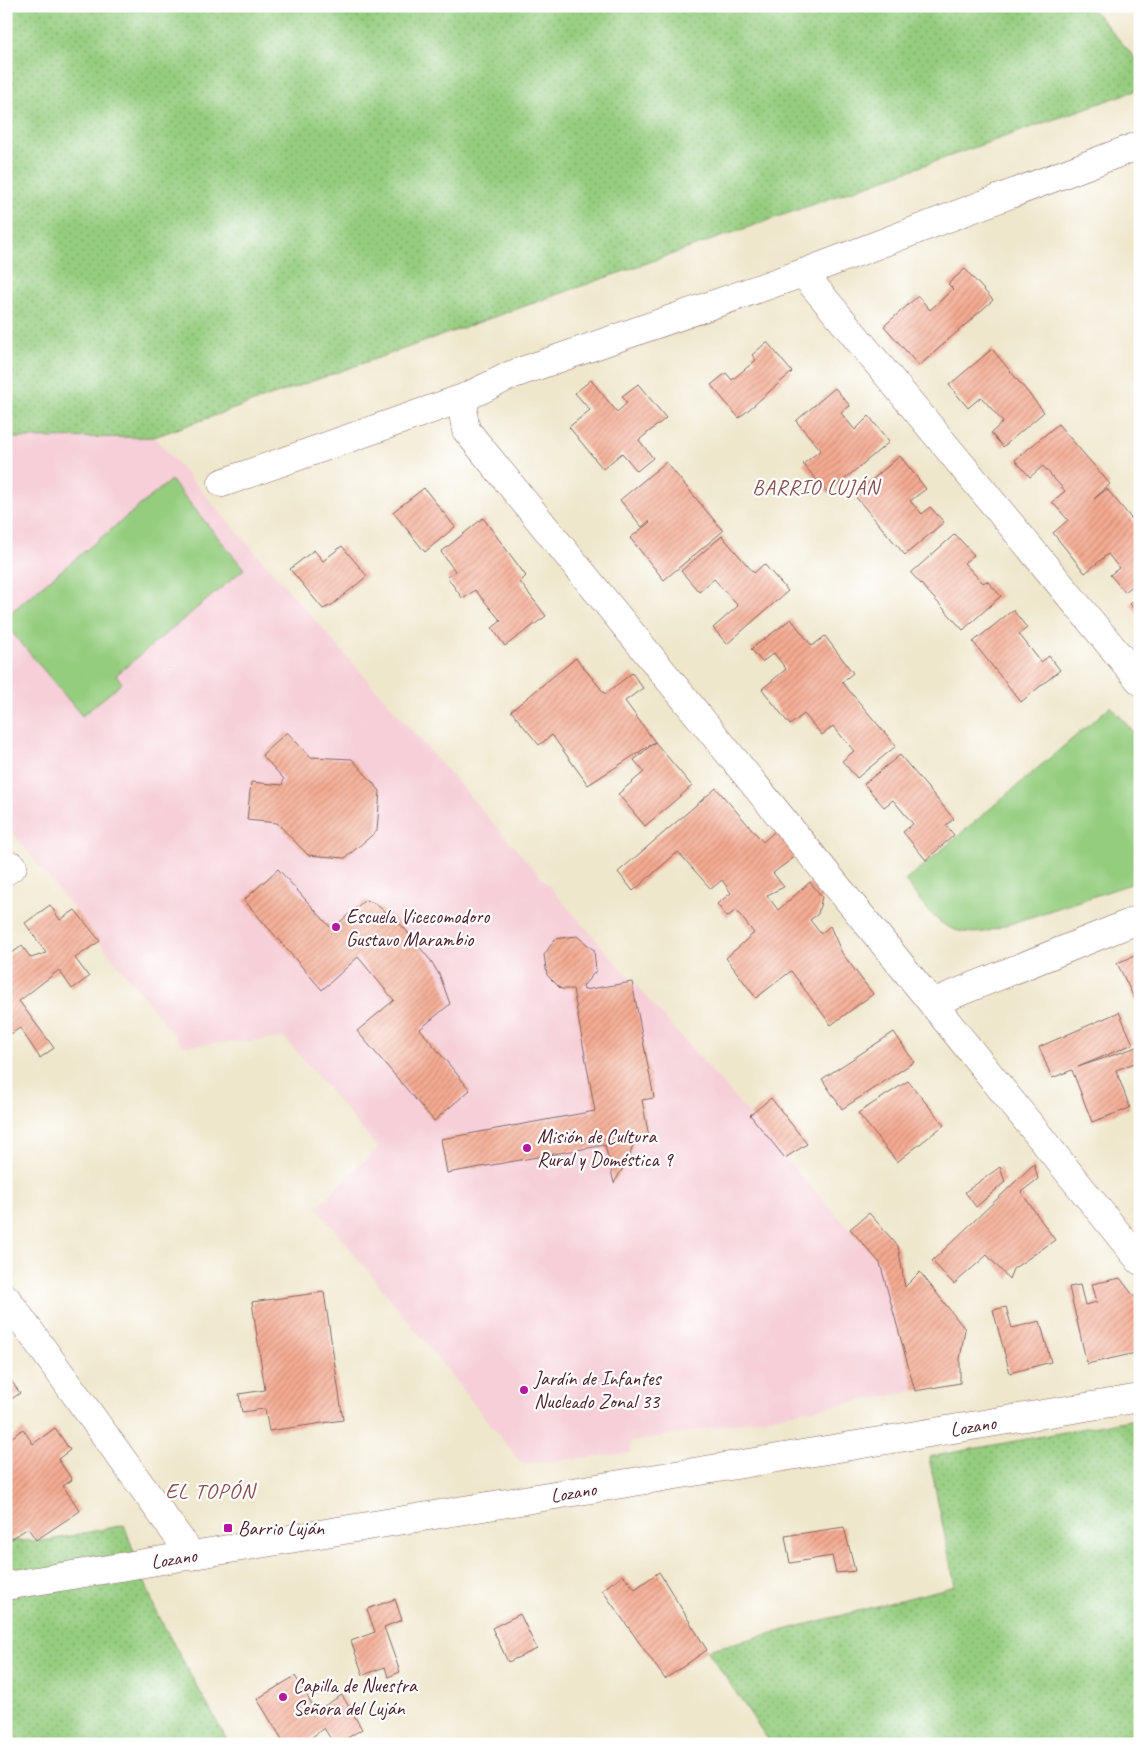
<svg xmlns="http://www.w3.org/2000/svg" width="1146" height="1750" viewBox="0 0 1146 1750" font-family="Caveat,sans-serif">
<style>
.built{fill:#f6cfd8}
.grass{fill:url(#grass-dots);stroke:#707655}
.green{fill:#95cd7f;stroke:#707655}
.building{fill:url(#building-hatch)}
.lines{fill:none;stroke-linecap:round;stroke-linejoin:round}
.minor-casing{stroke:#846563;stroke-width:29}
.minor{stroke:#fff;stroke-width:28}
.poi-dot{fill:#b5179e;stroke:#fff;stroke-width:2}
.labels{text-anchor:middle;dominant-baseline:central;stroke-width:4.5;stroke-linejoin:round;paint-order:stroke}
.poi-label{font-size:20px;fill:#4a1f2b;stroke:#fff;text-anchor:start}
.street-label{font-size:20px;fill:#4a1f2b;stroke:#fff}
.neighbourhood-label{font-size:21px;letter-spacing:1px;fill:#86504f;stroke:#fff}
.quarter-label{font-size:22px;letter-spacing:1px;fill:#86504f;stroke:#fff}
</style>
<defs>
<pattern id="grass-dots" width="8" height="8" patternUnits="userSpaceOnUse" patternTransform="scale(1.25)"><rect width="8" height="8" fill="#95cd7f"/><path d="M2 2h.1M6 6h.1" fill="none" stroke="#7ca668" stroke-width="1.8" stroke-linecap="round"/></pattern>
<pattern id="building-hatch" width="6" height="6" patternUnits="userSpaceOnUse" patternTransform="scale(1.25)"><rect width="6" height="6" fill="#f5ab92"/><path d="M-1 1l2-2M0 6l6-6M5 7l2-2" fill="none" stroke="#c88b77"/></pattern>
</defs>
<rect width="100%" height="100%" fill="#fff"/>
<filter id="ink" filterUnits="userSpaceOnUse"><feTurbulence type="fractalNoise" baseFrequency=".02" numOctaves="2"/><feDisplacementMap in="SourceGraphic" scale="10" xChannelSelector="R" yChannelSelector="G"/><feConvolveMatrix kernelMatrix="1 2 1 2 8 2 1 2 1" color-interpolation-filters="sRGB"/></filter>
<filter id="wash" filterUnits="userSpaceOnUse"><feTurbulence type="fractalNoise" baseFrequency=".0096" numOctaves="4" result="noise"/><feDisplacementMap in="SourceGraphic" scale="20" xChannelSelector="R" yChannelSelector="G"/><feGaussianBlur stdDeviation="1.12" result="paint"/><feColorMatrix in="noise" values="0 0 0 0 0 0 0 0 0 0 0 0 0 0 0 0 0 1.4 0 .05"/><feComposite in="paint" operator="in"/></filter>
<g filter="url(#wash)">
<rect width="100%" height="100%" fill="#efe7cc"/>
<path class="built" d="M154,437L750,1115L785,1158L880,1263L915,1391L630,1442V1453L522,1464L317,1207L378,1148L285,1038L183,1046L6,825V438Z"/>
<path class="grass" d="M6,6H1090L1140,64V89L154,437L6,438Z
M1140,1418V1744H771L707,1650L955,1586L929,1457Z
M124,1525L157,1614L229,1744H6V1541L50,1540Z"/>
<path class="green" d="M171,480L244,569L116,675L122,683L82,716L6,625V616Z
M1111,706L1140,740V881L985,932C941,938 929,910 905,881Z"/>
<g id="blocks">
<path class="building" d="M965,269L993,300L919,366L884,326L918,296L930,310L953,289L948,284Z
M767,342L792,372L739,418L711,385L726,373L732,380L756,360L752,355Z
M992,349L1044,412L1003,447L991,433L1003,422L981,397L968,408L949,385Z
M1140,372V383L1134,376Z
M591,380L617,412L627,403L622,396L638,384L666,418L639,440L653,458L637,471L622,453L603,469L569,427L590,410L575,393Z
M835,388L850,406L841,413L855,430L869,416L889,442L828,493L803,464L821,450L796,421Z
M1058,424L1110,484L1094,499L1107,489L1140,529V580L1125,592L1110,575L1119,568L1108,554L1085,573L1053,533L1068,520L1052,502L1065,491L1043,466L1030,477L1015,460Z
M900,456L926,489L910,501L922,514L930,507L944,522L905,555L854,495Z
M666,462L723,531L664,580L630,538L650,522L649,521L642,527L620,500Z
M424,488L455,527L425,552L393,512Z
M483,518L526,576L520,582L546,616L505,646L492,628L501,621L475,590L463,599L447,577L455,571L441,552Z
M955,534L974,555L964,563L983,583L987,581L1001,596L963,630L911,573Z
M722,536L754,573L764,564L788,591L727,644L713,628L738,606L714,579L699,592L681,571Z
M342,546L367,576L332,605L323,609L290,569L314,550L323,561Z
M1140,596V616L1130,604Z
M1013,610L1027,628L1019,634L1041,662L1049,656L1060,670L1021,702L973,642Z
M791,619L812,646L825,636L853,673L842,682L896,746L857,778L842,761L854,751L833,726L822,735L804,714L790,725L762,689L786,669L774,653L762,662L751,649Z
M576,658L605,694L632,673L643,688L625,701L655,742L588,785L552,735L539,745L511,711Z
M287,732L310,757L352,759L380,791L377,831L345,858L308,855L277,823L247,820L251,782L282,785L284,779L262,755Z
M655,742L692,786L645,826L618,794L644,772L634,760Z
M900,755L954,819L946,825L954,835L926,860L903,832L913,824L893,800L884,807L864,784Z
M716,788L763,842L776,830L796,856L773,873L784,887L767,895L778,910L810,882L822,897L818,914L810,920L821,934L830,926L842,953L873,994L831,1025L791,971L756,998L726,958L754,933L736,910L727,917L717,904L731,893L722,880L711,889L678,852L633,891L618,872Z
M278,869L332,929L365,900L374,903L390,915L404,928L431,961L440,976L450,1004L420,1029L470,1090L434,1121L357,1031L394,1000L358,957L322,990L244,900Z
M50,905L60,920L75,910L100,941L75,958L89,977L72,989L59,970L19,1001L54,1048L40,1058L20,1028L6,1037V957L22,946L31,958L46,953L25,923Z
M577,936L594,950L596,971L583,986L584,990L632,982L654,1098L642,1100L649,1137L634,1140L630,1156L614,1183L605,1145L447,1173L441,1139L595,1111L573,989H561L547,975L544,955L555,939Z
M1140,954V1010L1117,963Z
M1119,1012L1133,1044L1078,1067L1140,1046V1061L1116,1070L1130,1108L1092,1122L1072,1070L1052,1078L1039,1047Z
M894,1032L914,1062L842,1109L822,1079Z
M908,1081L944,1125L897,1162L858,1113Z
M771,1098L807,1144L785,1158L750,1115Z
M1034,1164L1038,1179L1021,1192L1055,1240L1013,1269L1009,1279L987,1255L954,1284L932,1261Z
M1000,1167L1005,1182L976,1207L965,1192Z
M869,1213L898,1246L905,1287L920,1272L965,1329L960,1359V1383L915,1391L880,1263L850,1229Z
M1120,1278L1136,1299L1140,1316V1352L1087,1364L1069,1287L1080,1285L1085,1305L1097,1302L1092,1284Z
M324,1292L343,1420L269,1431L265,1409L242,1412L239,1394L265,1390L252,1302Z
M1006,1307L1012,1328L1040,1321L1051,1362L1010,1373L993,1310Z
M9,1378L20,1393L6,1403V1380Z
M55,1428L70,1450L58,1459L72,1480L63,1486L80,1511L36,1540L28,1528L8,1541L6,1539V1466L9,1464L6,1460V1431L11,1438L23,1429L33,1444Z
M844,1527L855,1571L836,1573L832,1556L790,1563L785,1536Z
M659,1572L707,1650L665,1679L602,1590L623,1575L635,1589Z
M395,1599L402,1620L384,1627L400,1672L388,1677L385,1667L363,1675L351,1641L375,1632L367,1609Z
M520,1614L537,1649L508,1662L492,1628Z
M295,1676L316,1711L342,1695L362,1729L338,1744H334L324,1728L303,1744H285L257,1699Z"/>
</g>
</g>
<g filter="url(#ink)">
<use href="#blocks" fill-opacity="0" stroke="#846563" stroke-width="1"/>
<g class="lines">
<g class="minor-casing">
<g id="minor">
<path d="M803,273L1140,681"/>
<path d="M466,397L463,413L466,430L932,1003L1140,1261"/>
<path d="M222,483L466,397L511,375L803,273L1140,145"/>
<path d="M6,871L13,866"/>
<path d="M932,1003L1140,919"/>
<path d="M6,1298L192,1556"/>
<path id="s1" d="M6,1586L1140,1398"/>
</g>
</g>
<use href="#minor" class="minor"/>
</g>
</g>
<g class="poi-dot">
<circle cx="336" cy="927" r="5"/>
<circle cx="527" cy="1148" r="5"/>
<circle cx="524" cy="1390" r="5"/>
<rect x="223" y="1523" width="10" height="10" rx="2.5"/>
<circle cx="283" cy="1697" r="5"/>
</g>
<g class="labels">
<g class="poi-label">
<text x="346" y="916">Escuela Vicecomodoro<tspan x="346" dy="23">Gustavo Marambio</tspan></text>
<text x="537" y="1136">Misión de Cultura<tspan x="537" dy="23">Rural y Doméstica 9</tspan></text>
<text x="534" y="1378">Jardín de Infantes<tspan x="534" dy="23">Nucleado Zonal 33</tspan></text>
<text x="238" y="1528">Barrio Luján</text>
<text x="293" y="1685">Capilla de Nuestra<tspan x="293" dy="23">Señora del Luján</tspan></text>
</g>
<g class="street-label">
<text stroke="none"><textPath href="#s1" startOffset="980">Lozano</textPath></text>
<text stroke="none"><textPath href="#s1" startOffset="575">Lozano</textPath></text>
<text stroke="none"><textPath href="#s1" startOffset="170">Lozano</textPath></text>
</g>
<g class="neighbourhood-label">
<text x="816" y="487">BARRIO LUJÁN</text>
</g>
<g class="quarter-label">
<text x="210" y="1491">EL TOPÓN</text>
</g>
</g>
<rect width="1146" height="1750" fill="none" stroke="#fff" stroke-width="25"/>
</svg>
